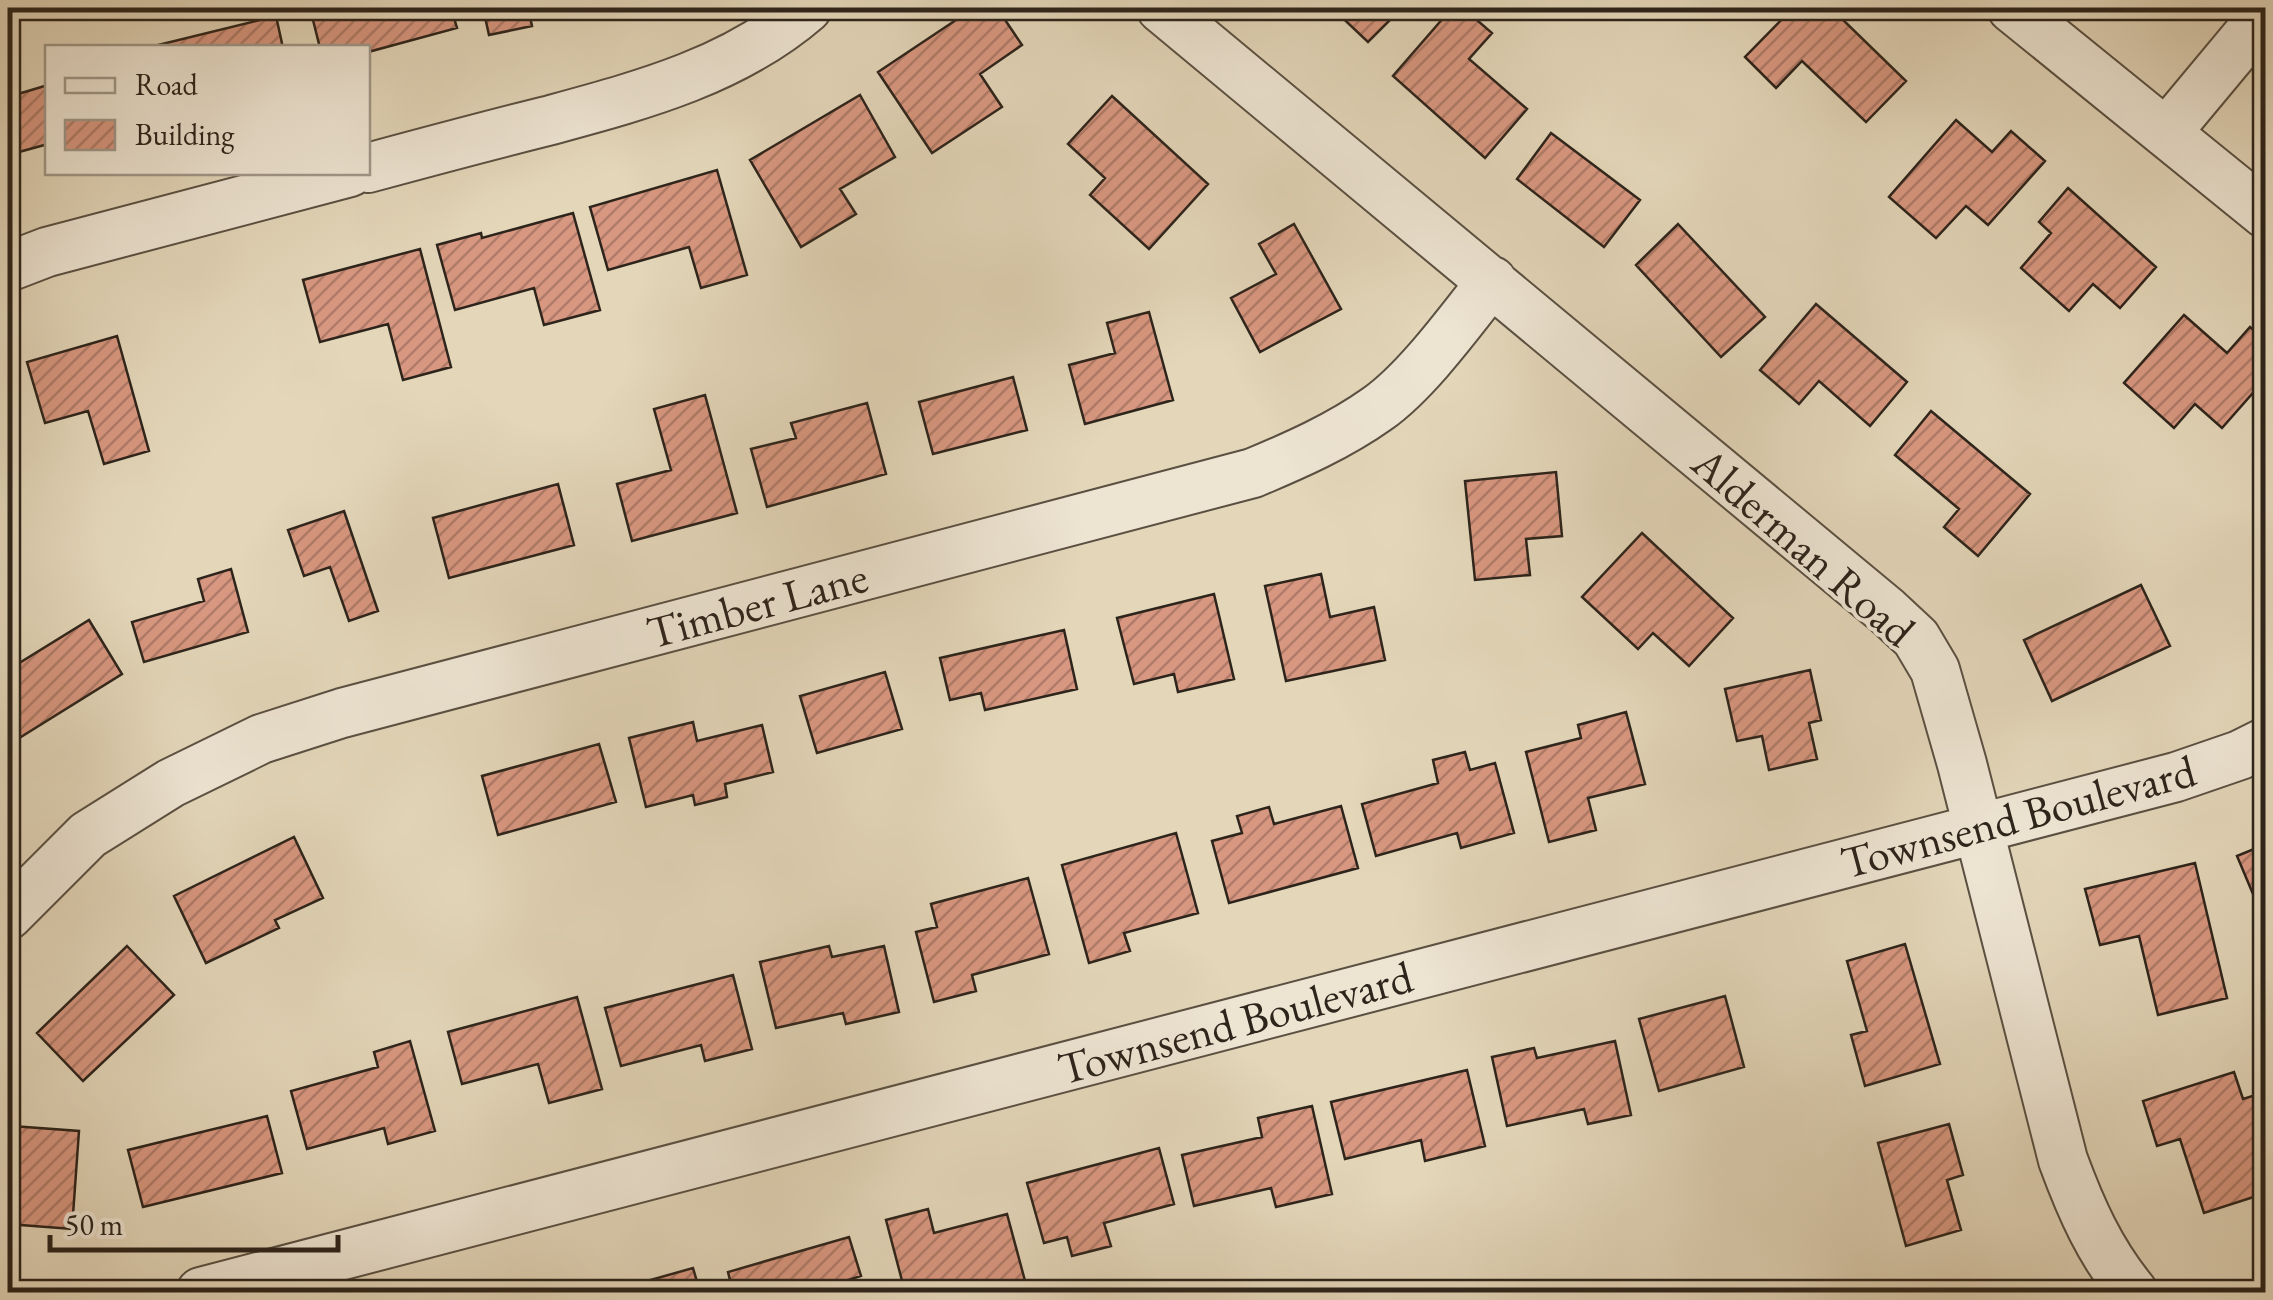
<svg xmlns="http://www.w3.org/2000/svg" width="2273" height="1300" viewBox="0 0 2273 1300" font-family="'EB Garamond',serif">
<style>
.building{fill:url(#building-hatch);stroke:#2d241b;stroke-width:2.5}
.lines{fill:none;stroke-linecap:round;stroke-linejoin:round}
.minor-casing{stroke:#5a5042;stroke-width:52}
.minor{stroke:#ede4d2;stroke-width:48}
.labels{text-anchor:middle;dominant-baseline:central;stroke-width:8;stroke-linejoin:round;paint-order:stroke}
.street-label{font-size:45px;fill:#2d241b;stroke:#ede4d2}
</style>
<defs>
<pattern id="building-hatch" width="6" height="6" patternUnits="userSpaceOnUse" patternTransform="scale(2.5)"><rect width="6" height="6" fill="#d89780"/><path d="M-1 1l2-2M0 6l6-6M5 7l2-2" fill="none" stroke="#b07b68"/></pattern>
</defs>
<rect width="100%" height="100%" fill="#e3d6b9"/>
<filter id="stains"><feTurbulence type="fractalNoise" baseFrequency=".002" numOctaves="4"/><feColorMatrix values="0 0 0 0 .2 0 0 0 0 .09 0 0 0 0 .02 0 0 0 .5 -.17"/></filter>
<radialGradient id="worn" r=".72"><stop offset=".6" stop-color="#630" stop-opacity="0"/><stop offset="1" stop-color="#630" stop-opacity=".3"/></radialGradient>
<path class="building" d="M310,8H451L457,28L368,52V48H320Z
M483,8H528L532,26L489,35Z
M974,8H997L1022,45L980,74L1002,107L932,153L878,72Z
M1332,8H1402L1368,42Z
M1452,8H1463L1492,33L1469,59L1527,109L1485,158L1393,76Z
M1793,8H1852L1842,19L1906,81L1866,122L1802,61L1776,88L1745,57Z
M276,16L283,48H146Z
M48,85V144L8,155V97Z
M860,95L895,157L840,189L856,214L801,247L750,160Z
M1112,96L1208,184L1149,249L1090,195L1105,178L1068,144Z
M1956,120L1992,152L2011,131L2045,161L1988,225L1966,206L1936,238L1889,197Z
M1551,133L1640,200L1604,247L1517,179Z
M717,170L747,275L701,288L689,247L608,270L590,207Z
M2068,188L2156,267L2120,308L2093,284L2069,311L2021,268L2051,233L2039,222Z
M573,213L600,310L544,325L534,288L455,310L437,245L481,233L482,238Z
M1294,224L1341,309L1260,352L1231,298L1276,274L1259,244Z
M1678,224L1765,317L1721,357L1636,265Z
M420,249L451,367L403,380L388,324L320,342L303,280Z
M1816,304L1907,382L1870,426L1819,381L1799,404L1760,370Z
M1149,312L1173,400L1085,424L1069,365L1115,353L1107,323Z
M2184,315L2227,353L2250,327L2266,340V378L2222,428L2195,404L2174,428L2124,383Z
M117,336L149,451L104,464L88,411L45,423L27,362Z
M1013,377L1027,430L933,454L919,402Z
M705,395L737,513L632,541L617,484L671,470L654,409Z
M867,403L886,474L767,507L751,449L796,438L791,423Z
M1931,411L2030,494L1978,556L1944,527L1959,509L1895,455Z
M1556,472L1562,536L1526,539L1530,575L1475,580L1465,481Z
M558,484L574,545L449,578L433,518Z
M344,511L378,611L349,621L330,567L304,576L288,530Z
M1642,533L1733,618L1689,666L1653,633L1638,649L1582,597Z
M231,569L248,632L144,662L132,622L204,601L198,579Z
M1321,574L1330,617L1374,607L1385,660L1286,681L1265,586Z
M2141,585L2170,646L2052,701L2024,640Z
M1214,594L1234,679L1178,692L1174,674L1134,684L1117,618Z
M89,620L122,674L8,745V670Z
M1064,630L1077,689L985,710L981,693L950,700L940,658Z
M1810,670L1821,720L1809,723L1817,759L1769,770L1762,736L1737,741L1725,689Z
M885,672L902,729L817,753L800,696Z
M1626,712L1645,784L1588,798L1596,830L1549,842L1526,752L1581,738L1578,725Z
M693,722L697,741L762,725L773,772L725,784L727,797L695,805L693,795L646,807L629,738Z
M599,744L616,802L498,835L482,776Z
M1465,752L1470,770L1495,763L1514,833L1461,848L1457,833L1376,856L1362,804L1438,783L1433,760Z
M1341,806L1358,868L1229,903L1212,841L1242,833L1237,816L1269,807L1274,824Z
M1176,833L1198,913L1124,933L1130,951L1089,963L1062,865Z
M294,837L323,898L275,920L279,928L206,963L174,896Z
M2266,844V925L2237,856Z
M2195,863L2227,998L2158,1015L2139,936L2100,945L2085,889Z
M1028,878L1049,954L972,975L976,991L934,1002L916,932L937,927L931,904Z
M1905,944L1940,1064L1865,1086L1851,1035L1867,1031L1847,961Z
M127,946L174,995L83,1081L37,1033Z
M829,946L832,957L884,946L899,1012L846,1024L843,1013L776,1028L760,962Z
M733,975L752,1049L705,1061L701,1045L621,1066L605,1008Z
M1725,996L1744,1067L1659,1091L1639,1019Z
M577,997L602,1089L549,1103L538,1064L462,1084L448,1032Z
M410,1041L435,1131L388,1144L384,1128L307,1149L291,1091L378,1067L374,1052Z
M1615,1041L1631,1115L1588,1124L1584,1109L1507,1126L1492,1057L1534,1048L1537,1058Z
M1467,1070L1485,1146L1425,1161L1421,1140L1345,1159L1331,1102Z
M2234,1072L2243,1099L2262,1093L2266,1105V1133L2255,1137L2266,1170V1193L2204,1213L2180,1139L2157,1146L2143,1101Z
M1312,1106L1332,1194L1276,1207L1271,1188L1194,1206L1182,1155L1262,1137L1258,1118Z
M267,1116L282,1173L143,1207L128,1150Z
M1949,1124L1963,1175L1947,1180L1961,1230L1906,1246L1878,1143Z
M12,1126L79,1131L72,1229L8,1224Z
M1159,1148L1174,1204L1104,1223L1111,1246L1072,1256L1067,1237L1044,1243L1027,1183Z
M928,1209L934,1233L1007,1214L1028,1292H984L981,1282L945,1292H905L886,1220Z
M849,1237L861,1276L835,1284L837,1292H733L728,1272Z
M693,1268L700,1292H608Z"/>
<g class="lines">
<g class="minor-casing">
<path id="minor" d="M1161,8L1887,611L1916,638L1935,670L1962,764L2063,1160C2081,1209 2100,1252 2133,1292
M2012,8L2266,214
M2166,133L2266,13
M368,168C427,152 487,136 547,121C639,96 733,72 807,8
M8,267L47,252L350,172
M8,915L88,835L171,783L261,739L342,713L1253,473C1296,455 1339,436 1377,409C1417,381 1461,320 1492,281
M201,1292L2176,777L2240,755L2266,742"/>
</g>
<use href="#minor" class="minor"/>
</g>
<g class="labels">
<g class="street-label">
<text transform="translate(1804 546) rotate(41)">Alderman Road</text>
<text transform="translate(757 604) rotate(-15)">Timber Lane</text>
<text transform="translate(2018 816) rotate(-15)">Townsend Boulevard</text>
<text transform="translate(1235 1022) rotate(-15)">Townsend Boulevard</text>
</g>
</g>
<rect width="2273" height="1300" fill="none" stroke="#e3d6b9" stroke-width="40"/>
<rect x="10" y="10" width="2253" height="1280" fill="none" stroke="#2d241b" stroke-width="5"/>
<rect x="20" y="20" width="2233" height="1260" fill="none" stroke="#2d241b" stroke-width="2.5"/>
<rect x="45" y="45" width="325" height="130" fill="#ede4d2" stroke="#a09789" stroke-width="2.5"/>
<rect x="65" y="78" width="50" height="15" fill="#ede4d2" stroke="#a09789" stroke-width="2.5"/>
<text x="135" y="95" font-size="30" fill="#2d241b">Road</text>
<rect x="65" y="120" width="50" height="30" fill="url(#building-hatch)" stroke="#a09789" stroke-width="2.5"/>
<text x="135" y="145" font-size="30" fill="#2d241b">Building</text>
<path d="M50 1235v15h288v-15" fill="none" stroke="#2d241b" stroke-width="5"/>
<text x="65" y="1235" font-size="30" fill="#2d241b" stroke="#ede4d2" stroke-width="8" paint-order="stroke">50 m</text>
<rect width="100%" height="100%" filter="url(#stains)"/>
<rect width="100%" height="100%" fill="url(#worn)"/>
</svg>
